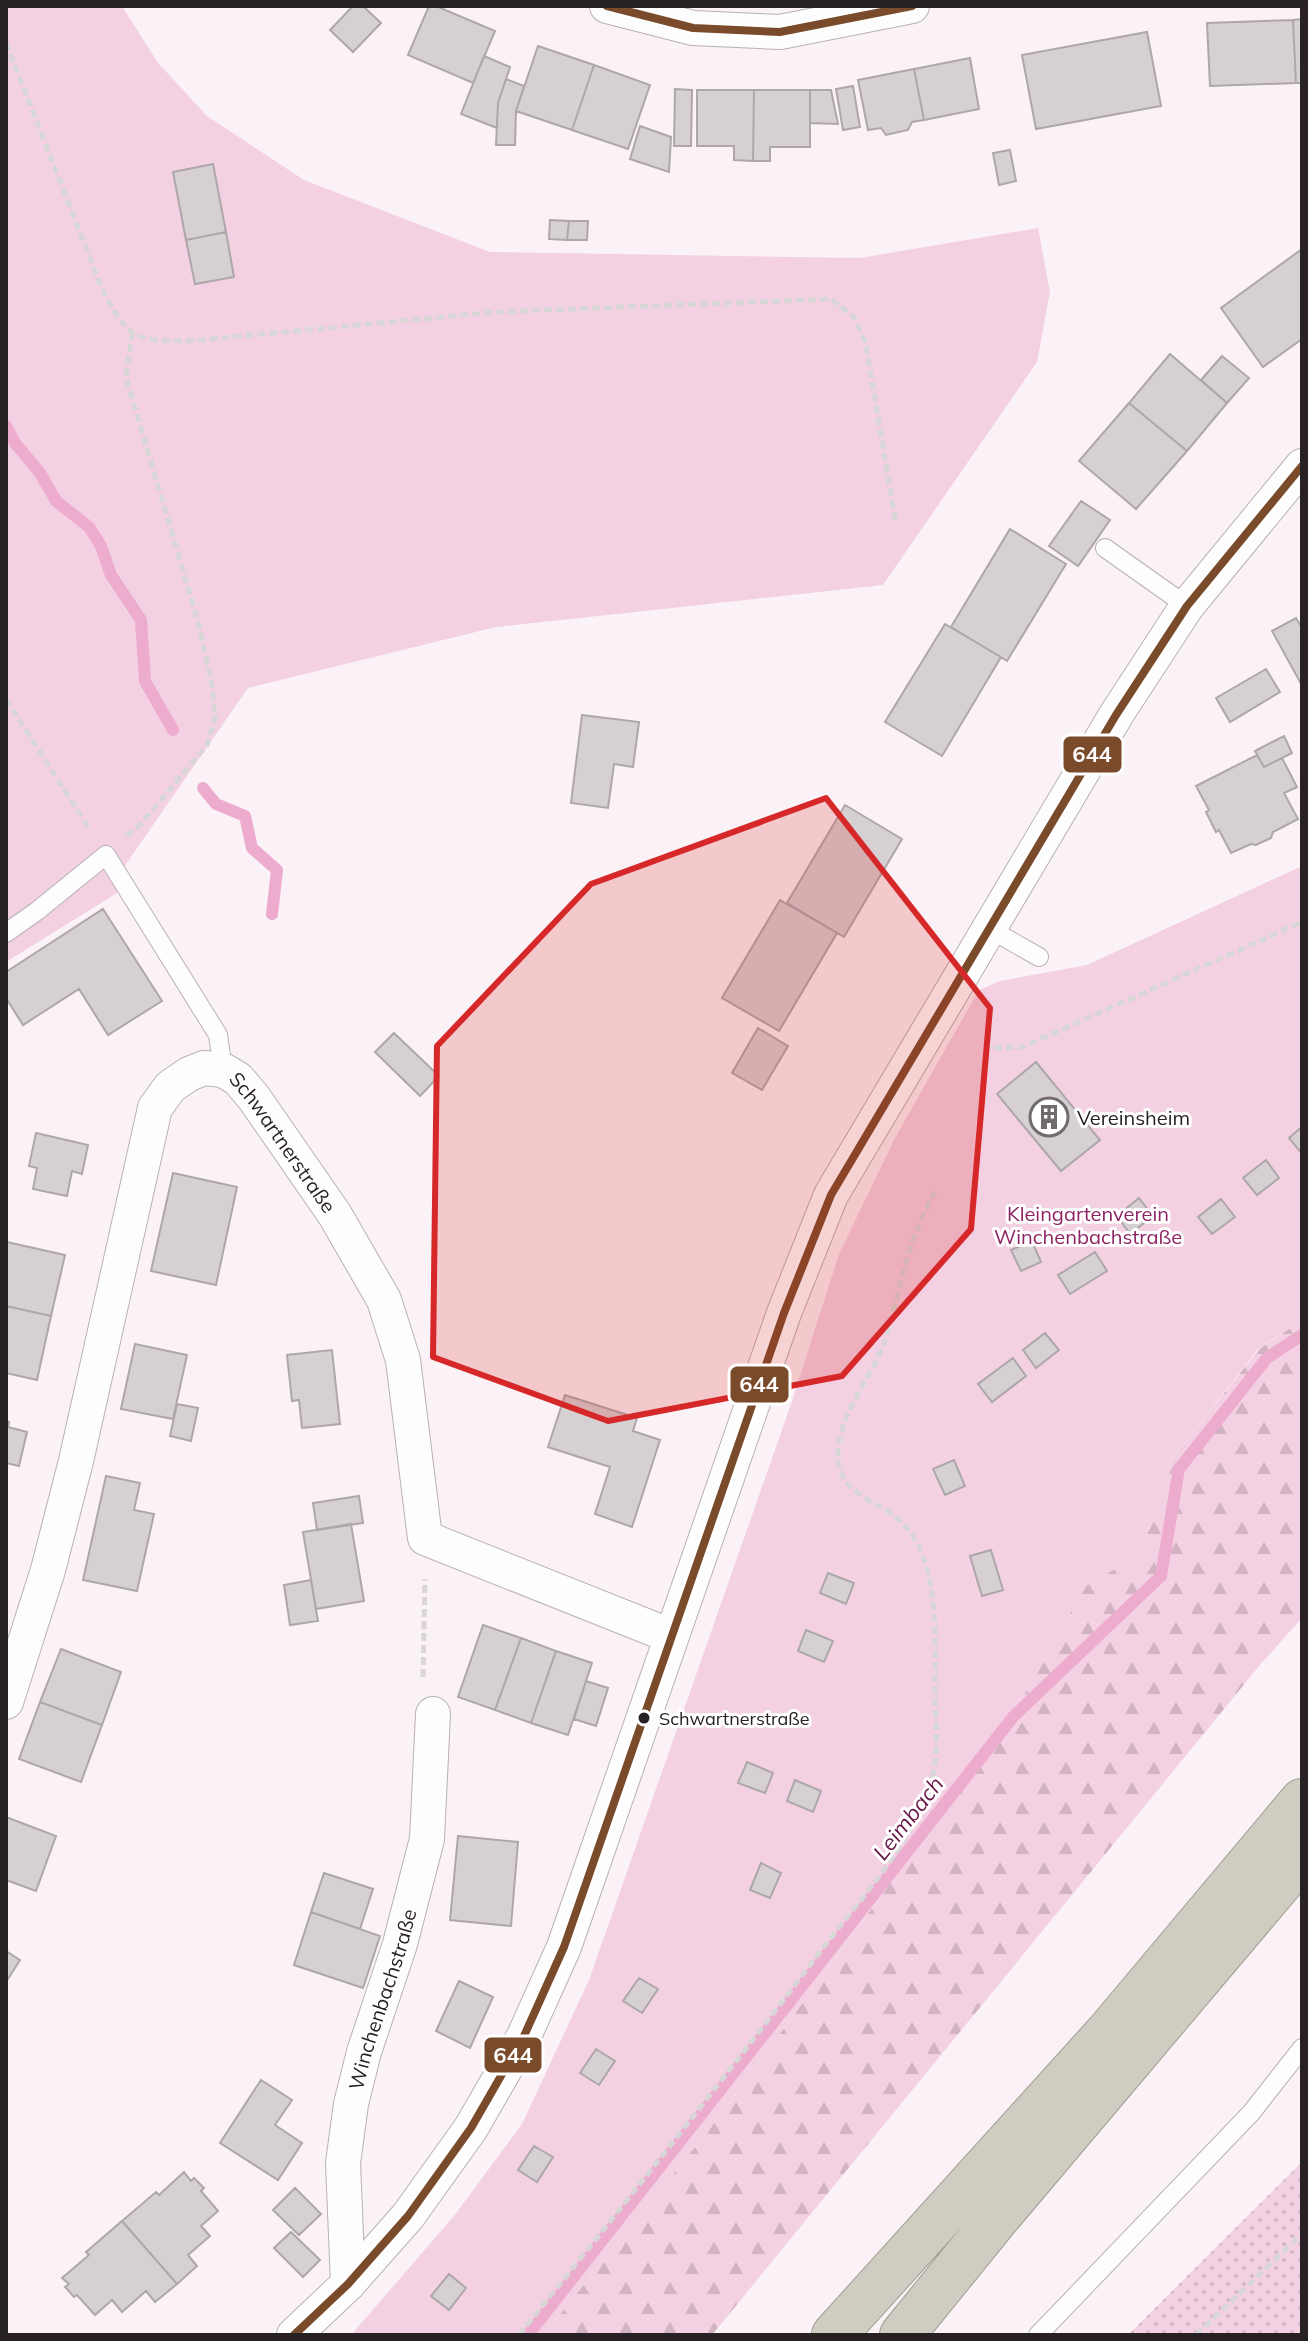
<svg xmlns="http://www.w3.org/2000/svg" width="1308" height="2341" viewBox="0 0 1308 2341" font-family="Mulish,sans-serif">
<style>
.forest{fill:url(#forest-firs)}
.park{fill:url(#park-dots)}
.garden{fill:#f4d1e2}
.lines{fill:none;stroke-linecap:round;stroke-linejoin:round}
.stream{stroke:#edabcd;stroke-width:12}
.building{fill:#d7d0d3;stroke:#aea7aa;stroke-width:2}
.service-casing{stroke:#b8b1b5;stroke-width:20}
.minor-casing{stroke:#b8b1b5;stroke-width:36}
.motorway-casing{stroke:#a09d91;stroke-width:46}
.path{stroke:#d8d6d7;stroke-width:5;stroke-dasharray:8 4;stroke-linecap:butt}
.service{stroke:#fefdfe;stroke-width:18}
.minor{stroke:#fefdfe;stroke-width:34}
.motorway{stroke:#cfcdc2;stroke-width:44}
.bus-1-casing{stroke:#fff;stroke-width:14}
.bus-1{stroke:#7a4b2a;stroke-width:8}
.marked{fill:#d62828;fill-opacity:0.2;stroke:#d62828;stroke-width:6;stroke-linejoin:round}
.bus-dot{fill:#282124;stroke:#fff;stroke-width:3}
.labels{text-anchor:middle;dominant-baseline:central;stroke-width:6;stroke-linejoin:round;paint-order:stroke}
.bus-label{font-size:18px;fill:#282124;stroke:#fff;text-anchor:start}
.poi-label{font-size:20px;fill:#282124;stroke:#fff;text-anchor:start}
.street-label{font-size:20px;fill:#282124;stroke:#fff}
.park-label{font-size:20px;fill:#8d2363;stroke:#fff}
.water-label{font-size:22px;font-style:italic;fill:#661647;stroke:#fff}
.line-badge{stroke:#fff;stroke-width:3}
.badge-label{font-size:22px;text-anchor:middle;font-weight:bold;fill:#fff}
</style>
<defs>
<pattern id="forest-firs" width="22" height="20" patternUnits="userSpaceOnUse" patternTransform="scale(2)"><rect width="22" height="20" fill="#f4d1e2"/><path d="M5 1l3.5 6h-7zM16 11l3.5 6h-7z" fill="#d1b3c2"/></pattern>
<pattern id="park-dots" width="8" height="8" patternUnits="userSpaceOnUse" patternTransform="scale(2)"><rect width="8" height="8" fill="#f4d1e2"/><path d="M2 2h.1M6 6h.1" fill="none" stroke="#d1b3c2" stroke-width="1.8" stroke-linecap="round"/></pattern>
</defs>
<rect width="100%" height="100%" fill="#faf2f6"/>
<path class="forest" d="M1302,1320V1618L1260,1665L712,2335H543L715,2122L1007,1724L1086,1586L1140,1554L1171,1460L1259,1349Z"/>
<path class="park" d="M1302,2162V2335H1128Z"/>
<path class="garden" d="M6,6H122L158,63L207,116L304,180L490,252L860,258L1038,228L1050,292L1037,362L883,585L496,627L248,688L124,867L117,893L6,962Z
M1302,866V1320L1258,1349L1171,1460L1140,1554L1086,1586L1007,1724L715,2122L543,2335H351L454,2216L522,2124L589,1980L791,1404L839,1254L895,1138L979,990L1000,981L1087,965Z"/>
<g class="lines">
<path class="stream" d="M6,426L15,443L40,473L56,501L89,527L101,546L111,575L141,620L145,681L173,730
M203,788L216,804L245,816L252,848L277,870L272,914
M528,2335L1013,1717L1161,1576L1179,1469L1267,1358L1302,1335"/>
</g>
<path class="building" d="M353,6H363L381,23L353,52L330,30Z
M429,6H436L495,31L473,83L408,55Z
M1302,19V83H1296L1293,20Z
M1293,20L1296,83L1210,86L1207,23Z
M1147,32L1161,106L1036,129L1022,55Z
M538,46L594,65L572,130L516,111Z
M484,56L510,67L498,103L497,128L461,114Z
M970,58L979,109L924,120L914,69Z
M594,65L650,85L628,149L572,130Z
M914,69L924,120L912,122L908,130L886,135L881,128L868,130L858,80Z
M506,79L524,86L516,111L515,145H496L498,103Z
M853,86L860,127L843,130L836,89Z
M675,89L692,90L691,146H674Z
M697,90H754L753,161L734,160V146H697Z
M754,90H810V147H770V161H753Z
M810,90H831L838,124L810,123Z
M640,126L671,137L669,172L630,159Z
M1010,150L1016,181L999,185L993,153Z
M213,164L226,232L186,240L173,172Z
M550,220L569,221L567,240L549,239Z
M569,221H588L587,240H567Z
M226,232L234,277L195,284L186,240Z
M1302,249V339L1263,367L1221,308Z
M1170,354L1227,403L1187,451L1129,403Z
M1222,356L1249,378L1227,403L1201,380Z
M1129,403L1187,451L1136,509L1079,461Z
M1081,501L1110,520L1078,566L1049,546Z
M1010,529L1066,564L1007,661L951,627Z
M1296,618L1302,628V681L1300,682L1272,631Z
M945,624L1001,657L942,756L885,722Z
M1266,669L1280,692L1230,722L1216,698Z
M582,715L639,722L633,767L614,764L608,808L571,803Z
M1284,736L1292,753L1264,767L1255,751Z
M1257,755L1264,767L1282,758L1297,787L1284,793L1298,819L1273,832L1271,838L1256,845L1251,844L1231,853L1219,830L1216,832L1206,812L1209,810L1196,786Z
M845,805L902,839L844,937L787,903Z
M780,900L837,933L779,1031L722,998Z
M103,909L162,1001L108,1035L79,989L23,1025L6,998V972Z
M758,1028L788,1046L762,1090L732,1073Z
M394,1033L439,1076L420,1096L375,1052Z
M1036,1062L1100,1140L1061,1171L997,1094Z
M1302,1127V1154L1289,1138Z
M36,1133L88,1145L82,1174L72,1171L67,1196L33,1189L37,1168L29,1166Z
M1266,1160L1279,1178L1257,1195L1243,1178Z
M173,1173L237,1187L216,1285L151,1271Z
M1139,1198L1153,1216L1130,1234L1117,1216Z
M1221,1199L1235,1217L1212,1234L1198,1217Z
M1032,1241L1041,1262L1021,1271L1011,1250Z
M7,1242L65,1255L51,1316L6,1306Z
M1095,1252L1107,1271L1070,1294L1058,1275Z
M6,1306L51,1316L37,1380L6,1373Z
M1045,1333L1059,1350L1036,1368L1023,1350Z
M135,1344L187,1355L173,1419L121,1409Z
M332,1350L340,1424L302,1428L299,1400L292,1401L287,1355Z
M1013,1358L1026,1376L992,1402L978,1384Z
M565,1395L637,1418L633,1431L660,1440L632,1527L595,1514L610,1467L548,1447Z
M177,1404L198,1408L191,1441L170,1436Z
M6,1421L9,1422L8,1427L27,1432L19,1466L6,1463Z
M954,1460L965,1486L945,1495L933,1469Z
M106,1476L140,1483L134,1510L154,1514L137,1591L83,1580Z
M359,1496L363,1523L317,1530L313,1503Z
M351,1524L364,1601L316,1609L303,1532Z
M991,1550L1003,1590L982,1596L970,1556Z
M828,1573L854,1583L846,1604L820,1593Z
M311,1580L318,1621L290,1625L284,1585Z
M483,1625L521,1638L495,1710L458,1697Z
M806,1630L833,1641L824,1662L798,1651Z
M521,1638L556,1651L531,1723L495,1710Z
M61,1649L121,1672L102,1725L40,1702Z
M556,1651L592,1663L568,1735L531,1723Z
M586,1681L608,1688L596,1726L574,1719Z
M40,1702L102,1725L81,1782L19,1759Z
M747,1762L773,1773L765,1793L738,1783Z
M795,1780L821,1791L813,1812L787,1801Z
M6,1817L56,1836L36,1891L6,1880Z
M458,1836L518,1842L511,1926L450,1920Z
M761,1863L781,1873L770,1898L750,1890Z
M324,1873L373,1889L360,1929L311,1912Z
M311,1912L380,1936L363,1988L294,1965Z
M6,1951L20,1960L6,1982Z
M639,1978L658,1989L642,2013L623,2001Z
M459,1981L493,1997L470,2048L436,2031Z
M596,2049L615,2061L599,2085L580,2073Z
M261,2080L292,2100L275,2125L302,2143L278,2180L220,2143Z
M534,2146L553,2157L537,2182L518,2170Z
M184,2172L191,2181L194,2178L204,2188L201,2191L218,2211L201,2226L210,2236L188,2255L197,2266L177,2284L122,2221L156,2192L159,2195Z
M295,2188L321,2214L299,2235L273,2210Z
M122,2221L177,2284L155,2302L146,2291L122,2312L112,2300L95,2315L77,2295L74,2297L65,2287L69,2284L62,2278L89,2255L86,2252Z
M291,2232L320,2260L303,2277L274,2248Z
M449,2274L466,2288L449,2310L431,2296Z"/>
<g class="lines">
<g class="service-casing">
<path id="service" d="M1105,548L1187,606
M988,928L1039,957
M6,933L37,911L106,855L218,1035L223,1070
M1038,2335L1251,2113L1302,2048"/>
</g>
<g class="minor-casing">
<g id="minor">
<path d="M607,6L693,28L780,32L912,6"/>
<path id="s1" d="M6,1702L48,1570L76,1461L155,1108L170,1087L189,1074L204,1068L223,1070L238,1079L254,1098L335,1215L384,1300L403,1360L425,1538L671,1636"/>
<path id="s2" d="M348,2284L343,2163L351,2104L364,2052L400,1944L427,1839L433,1714"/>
<path d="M294,2335L348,2284L408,2216L471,2128L524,2036L564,1947L784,1313L831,1195L1116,715L1187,606L1302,466"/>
</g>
</g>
<g class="motorway-casing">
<path id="motorway" d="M834,2335L1109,2031L1302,1801
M902,2335L997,2218L1302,1857"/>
</g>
<path class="path" d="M6,43L102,289C127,338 134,341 190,341L495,312L831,299L854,317L865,341L896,524
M6,699L90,830
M127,836L139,826L207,745L215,718L212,685L199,625L126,377L132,334
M994,1048L1023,1047L1302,922
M423,1677L425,1579
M519,2335C622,2207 724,2079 823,1948C860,1899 917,1838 932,1779C939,1753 936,1725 935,1698C935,1647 941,1569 907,1528C889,1504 846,1499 839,1466C831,1421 871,1381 885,1341C890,1327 893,1311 897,1296C906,1259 917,1222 937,1189
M1196,2335L1302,2234"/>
<use href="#service" class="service"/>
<use href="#minor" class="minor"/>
<use href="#motorway" class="motorway"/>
<g class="bus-1-casing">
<path id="bus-1" d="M607,6L693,28L780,32L912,6
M294,2335L348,2284L408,2216L471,2128L524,2036L564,1947L784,1313L831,1195L1116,715L1187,606L1302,466"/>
</g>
<use href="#bus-1" class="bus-1"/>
</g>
<path class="marked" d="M826,798L990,1008L971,1229L842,1376L608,1421L433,1357L437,1046L591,884Z"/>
<defs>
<g id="building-ring" transform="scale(2)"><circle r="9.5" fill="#fff" stroke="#726a6e" stroke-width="1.5"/><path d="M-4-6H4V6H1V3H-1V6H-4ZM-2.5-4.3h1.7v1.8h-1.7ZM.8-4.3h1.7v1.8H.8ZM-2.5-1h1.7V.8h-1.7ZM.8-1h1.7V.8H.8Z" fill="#726a6e"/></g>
</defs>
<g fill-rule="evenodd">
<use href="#building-ring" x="1049" y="1117"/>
</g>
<circle class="bus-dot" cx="644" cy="1718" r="7"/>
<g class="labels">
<g class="bus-label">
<text x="659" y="1718">Schwartnerstraße</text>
</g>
<g class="poi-label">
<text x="1077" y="1117">Vereinsheim</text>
</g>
<g class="street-label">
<text stroke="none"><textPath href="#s1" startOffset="792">Schwartnerstraße</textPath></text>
<text stroke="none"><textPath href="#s2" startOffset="290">Winchenbachstraße</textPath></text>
</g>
<g class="park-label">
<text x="1088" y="1213">Kleingartenverein<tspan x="1088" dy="23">Winchenbachstraße</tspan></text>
</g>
<g class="water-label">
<text transform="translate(908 1818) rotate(-52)">Leimbach</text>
</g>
</g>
<g class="line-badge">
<rect x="1062" y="735" width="61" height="39" rx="8" fill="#7a4b2a"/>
<rect x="729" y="1365" width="61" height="39" rx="8" fill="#7a4b2a"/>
<rect x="483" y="2036" width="60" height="38" rx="8" fill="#7a4b2a"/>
</g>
<g class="badge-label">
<text x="1092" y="762">644</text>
<text x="759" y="1392">644</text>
<text x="513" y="2063">644</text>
</g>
<rect width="1308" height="2341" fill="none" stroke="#282124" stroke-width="16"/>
</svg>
